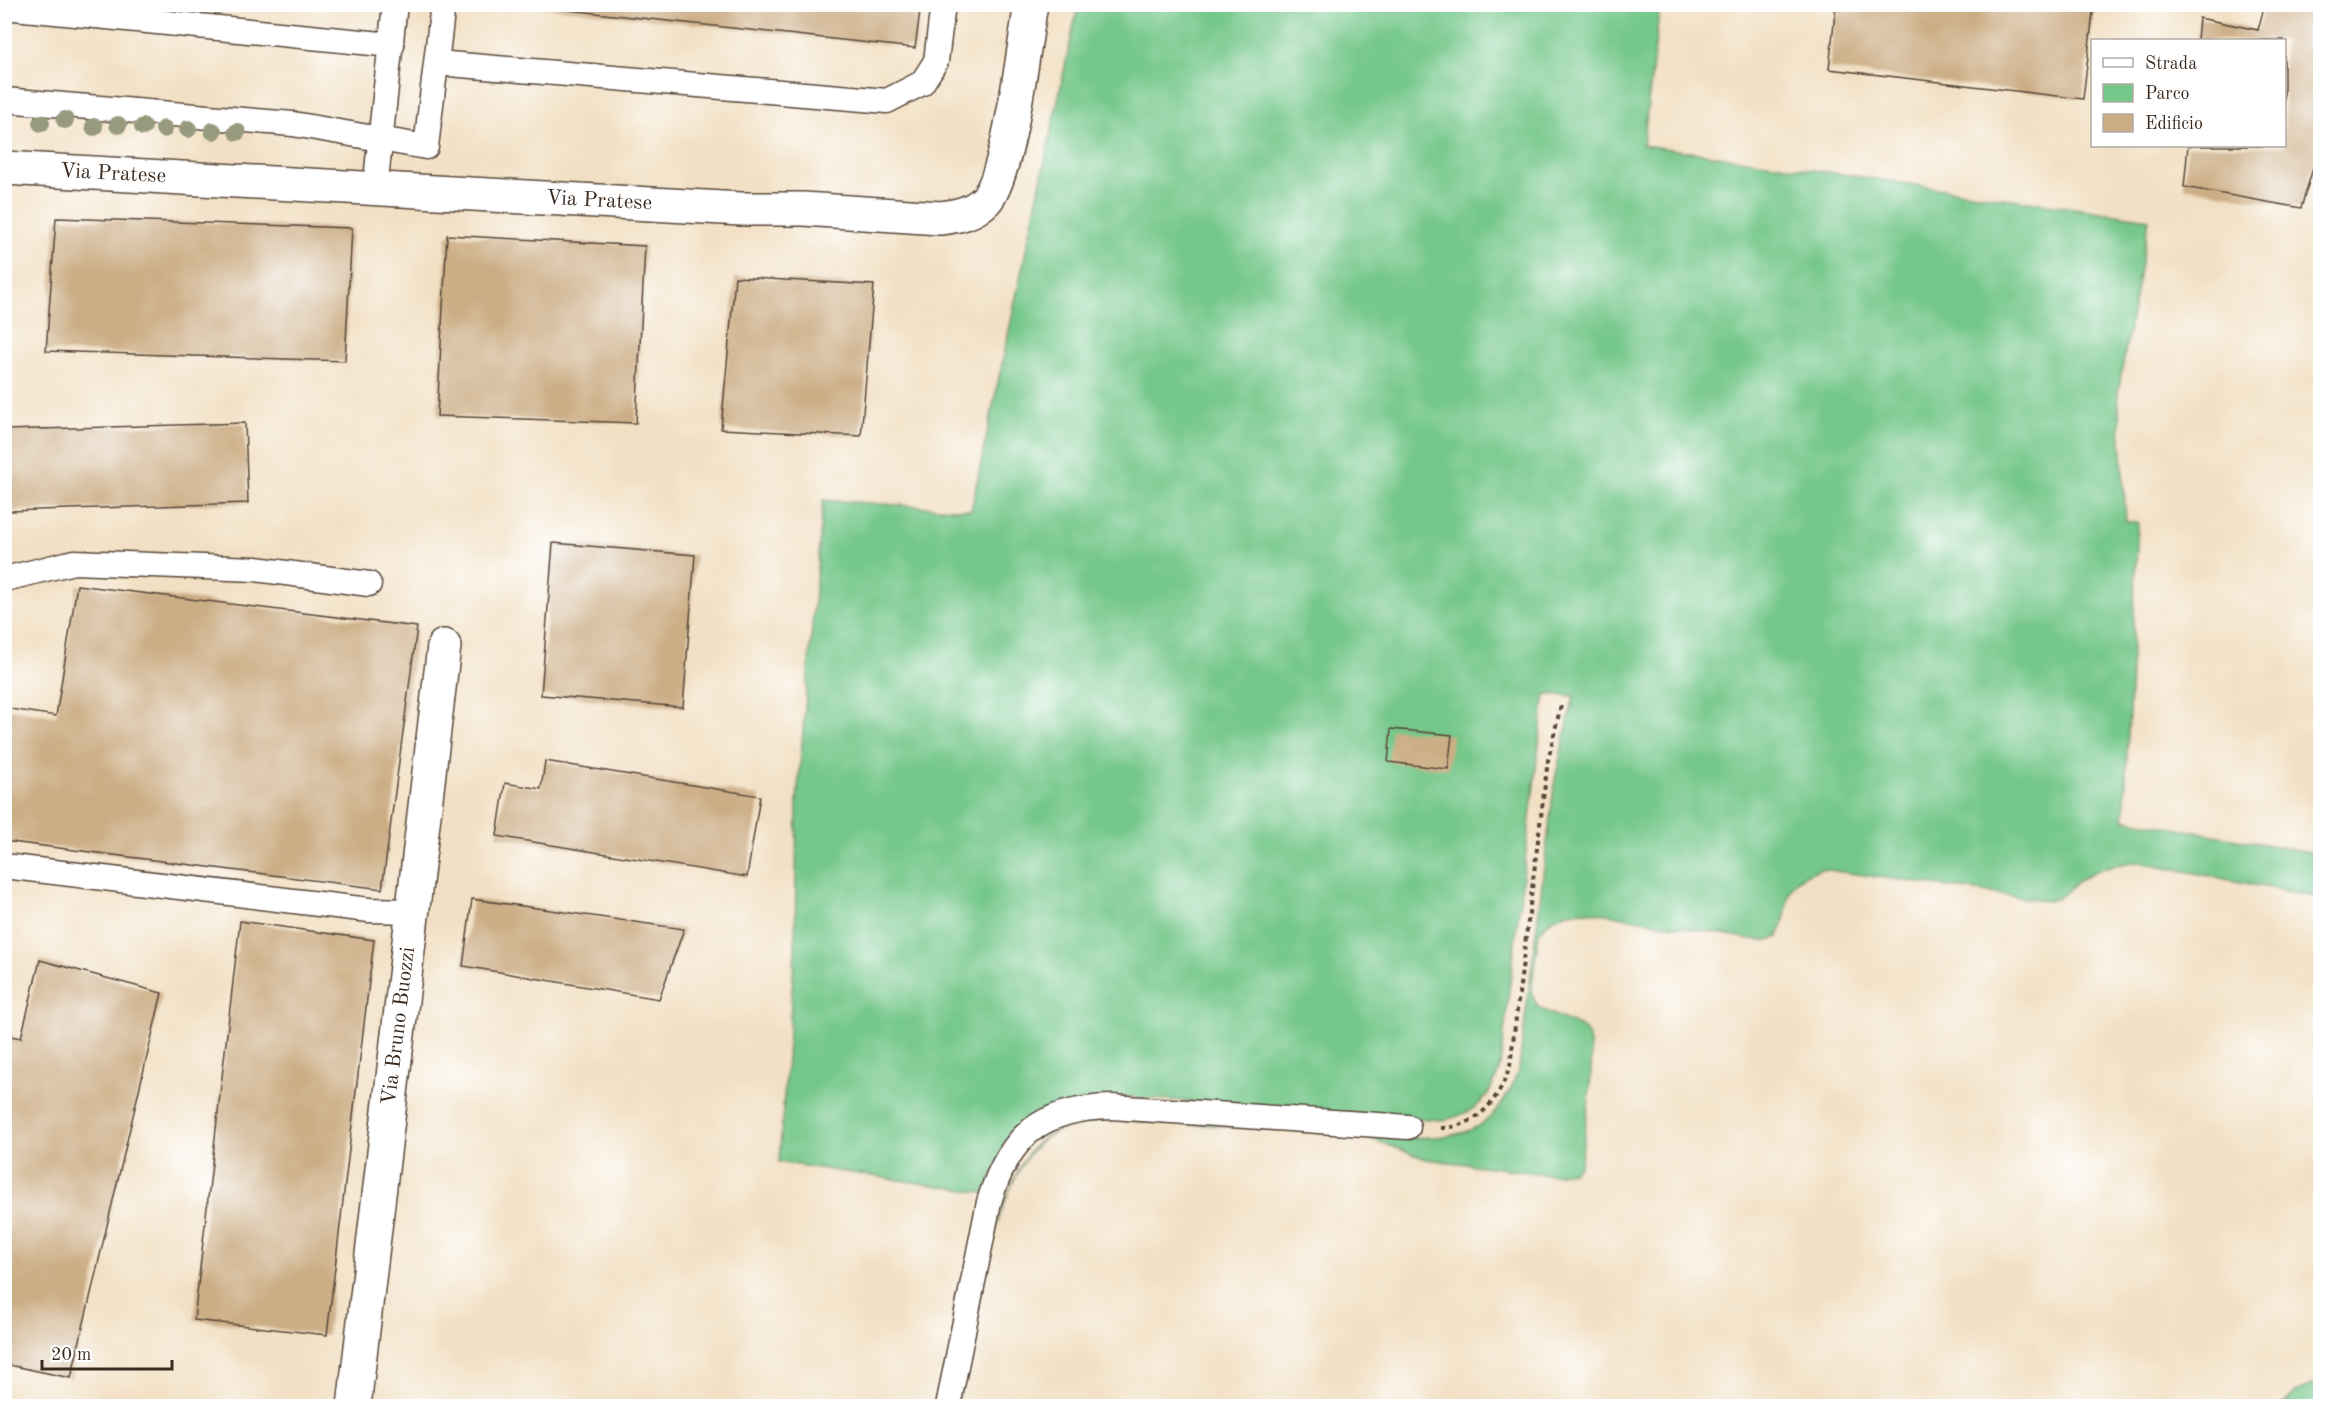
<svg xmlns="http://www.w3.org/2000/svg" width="2325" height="1411" viewBox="0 0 2325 1411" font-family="'Old Standard TT',serif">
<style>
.green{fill:#75c78a;stroke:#587854;stroke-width:1.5}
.building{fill:#ccae86}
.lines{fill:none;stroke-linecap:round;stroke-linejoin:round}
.service-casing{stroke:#564537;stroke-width:27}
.minor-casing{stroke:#564537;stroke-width:36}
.path{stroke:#564537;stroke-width:4;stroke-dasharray:4.5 4.5;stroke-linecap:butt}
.service{stroke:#fff;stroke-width:24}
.minor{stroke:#fff;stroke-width:33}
.tree{fill:#989a7e}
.labels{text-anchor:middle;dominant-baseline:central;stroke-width:5;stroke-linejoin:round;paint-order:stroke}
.street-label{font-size:21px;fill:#3b2a1e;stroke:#fff}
</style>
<rect width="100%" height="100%" fill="#fff"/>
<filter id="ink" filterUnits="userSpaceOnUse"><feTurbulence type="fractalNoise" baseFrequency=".0167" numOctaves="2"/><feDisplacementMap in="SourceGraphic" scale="12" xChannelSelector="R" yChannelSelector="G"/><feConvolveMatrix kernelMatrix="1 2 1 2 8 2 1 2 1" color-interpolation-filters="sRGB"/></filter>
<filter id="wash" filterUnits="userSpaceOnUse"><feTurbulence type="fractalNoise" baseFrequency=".008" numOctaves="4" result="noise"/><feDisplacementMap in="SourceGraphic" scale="24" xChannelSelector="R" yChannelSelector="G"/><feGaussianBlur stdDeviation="1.35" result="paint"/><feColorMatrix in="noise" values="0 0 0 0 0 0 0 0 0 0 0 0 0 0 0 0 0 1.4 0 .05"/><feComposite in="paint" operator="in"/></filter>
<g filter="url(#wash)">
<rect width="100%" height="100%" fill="#f2e0c4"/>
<path class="green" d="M1078,5H1660L1643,145L2149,219L2118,392L2126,522H2138L2124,819L2320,854V898L2140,862C2120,863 2103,866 2086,876C2069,884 2069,897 2047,901L1821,869C1775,882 1795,903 1778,937L1763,941L1589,911L1567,912L1551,920L1539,932L1531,992L1538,1007C1549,1014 1575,1023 1584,1029C1601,1043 1583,1140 1580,1165L1573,1172L1552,1175L1426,1159L1369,1138L1323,1132L1115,1120C1089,1121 1067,1124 1045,1138C994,1172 970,1345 957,1406C970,1345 994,1170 1045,1137C1067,1123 1089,1120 1115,1118C1183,1121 1252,1126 1320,1131C1358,1134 1435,1145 1470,1130C1497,1119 1510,1094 1519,1068L1555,779L1574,696L1545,694L1500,1066C1490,1099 1477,1113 1443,1120L1128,1097C1047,1103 1016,1113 985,1193L779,1162L795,951L797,800L823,500L971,510Z
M2320,1381V1406H2281L2295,1393Z"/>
<g id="blocks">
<path class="building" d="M513,4H921L915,48Z
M1836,4H2094L2083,99L1829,69Z
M2265,4L2320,8V145L2301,208L2184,187L2188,146H2284V40H2197L2199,18L2258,30Z
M56,218L352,228L345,361L46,351Z
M447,235L645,246L636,423L437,416Z
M735,277L874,285L861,436L721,429Z
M245,423L248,503L9,511L6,430Z
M553,543L695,555L683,707L541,695Z
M77,585L417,627L382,889L4,841V708L56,716Z
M1391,729L1452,735L1448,769L1388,762Z
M545,761L760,796L747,877L497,836L505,783L541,789Z
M472,899L684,929L659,999L463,966Z
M240,921L374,940L327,1335L194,1320Z
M40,960L162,993L71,1378L4,1364V1035L21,1038Z"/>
</g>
</g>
<g filter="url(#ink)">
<use href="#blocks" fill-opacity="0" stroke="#564537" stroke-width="1.5"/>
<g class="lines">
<g class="service-casing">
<path id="service" d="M4,7L392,45
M437,63L887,101L922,83L936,61L943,4
M4,100L293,124L426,147L443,4
M375,189L395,4
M9,578L74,562L256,569L369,584
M4,866L369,910L413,911
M948,1406L989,1202C1009,1135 1042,1108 1112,1107L1408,1127"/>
</g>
<g class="minor-casing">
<path id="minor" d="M4,168L741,209H803L940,218C958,216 973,213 986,200C1009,175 1024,44 1031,4
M354,1406L444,646"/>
</g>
<path class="path" d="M1441,1128C1479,1127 1499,1099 1510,1066L1548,760L1561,705"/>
<use href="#service" class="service"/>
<use href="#minor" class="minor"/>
</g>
<g class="tree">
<circle cx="65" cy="120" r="9"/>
<circle cx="41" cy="123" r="9"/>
<circle cx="118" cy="125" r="9"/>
<circle cx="94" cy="127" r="9"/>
<circle cx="143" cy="127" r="9"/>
<circle cx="164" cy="129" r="9"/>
<circle cx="188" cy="129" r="9"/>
<circle cx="213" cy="131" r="9"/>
<circle cx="237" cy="132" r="9"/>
</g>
</g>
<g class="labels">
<g class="street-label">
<text transform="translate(113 174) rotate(3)">Via Pratese</text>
<text transform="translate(599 201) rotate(3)">Via Pratese</text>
<text transform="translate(399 1026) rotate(-83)">Via Bruno Buozzi</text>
</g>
</g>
<rect width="2325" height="1411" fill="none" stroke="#fff" stroke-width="24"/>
<rect x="2091" y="39" width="195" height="108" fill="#ffffff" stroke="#b1aaa5" stroke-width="1.5"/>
<rect x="2103" y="58" width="30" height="9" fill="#ffffff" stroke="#b1aaa5" stroke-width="1.5"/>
<text x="2145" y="69" font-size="18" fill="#3b2a1e">Strada</text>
<rect x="2103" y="84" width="30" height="18" fill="#75c78a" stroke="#b1aaa5" stroke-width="1.5"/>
<text x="2145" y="99" font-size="18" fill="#3b2a1e">Parco</text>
<rect x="2103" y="114" width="30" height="18" fill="#ccae86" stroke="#b1aaa5" stroke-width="1.5"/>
<text x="2145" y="129" font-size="18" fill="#3b2a1e">Edificio</text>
<path d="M42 1360v9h130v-9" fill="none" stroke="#3b2a1e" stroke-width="3"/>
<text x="51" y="1360" font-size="18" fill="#3b2a1e" stroke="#ffffff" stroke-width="4.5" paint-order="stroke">20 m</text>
</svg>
